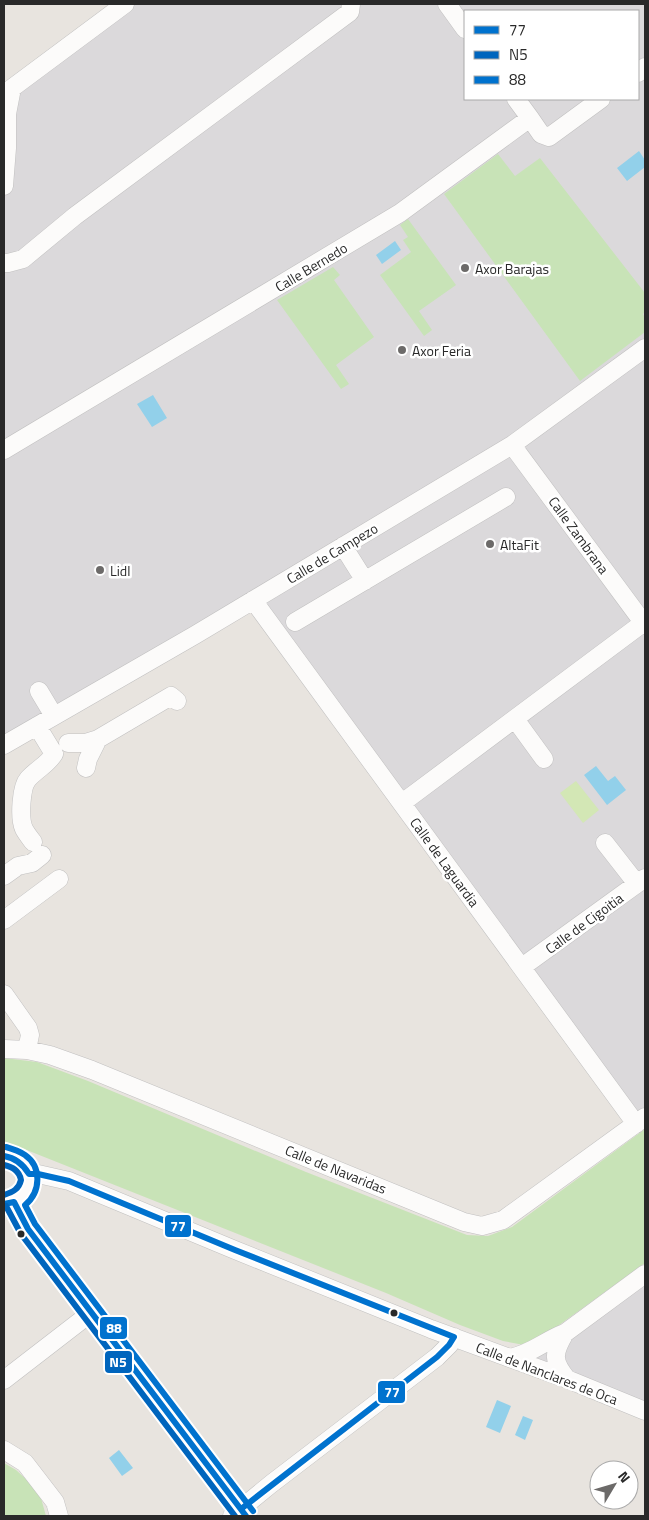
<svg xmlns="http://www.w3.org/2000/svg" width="649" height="1520" viewBox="0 0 649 1520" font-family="'Titillium Web',sans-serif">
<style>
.industrial{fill:#dbd9db;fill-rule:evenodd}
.green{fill:#c8e3b7}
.pitch{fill:#d3e7b5}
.water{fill:#92d0ea}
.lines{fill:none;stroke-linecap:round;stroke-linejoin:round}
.minor-casing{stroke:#c1c0c0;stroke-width:19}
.minor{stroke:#fcfbfa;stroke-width:18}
.bus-1-casing{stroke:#fff;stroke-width:10}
.bus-2-casing{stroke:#fff;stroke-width:10}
.bus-3-casing{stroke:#fff;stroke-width:10}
.bus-1{stroke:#0072ce;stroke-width:6}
.bus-2{stroke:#0065bd;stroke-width:6}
.bus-3{stroke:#0072ce;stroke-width:6}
.poi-dot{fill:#6c6a69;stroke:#fff;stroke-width:2}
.bus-dot{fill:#292929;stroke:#fff;stroke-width:2}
.labels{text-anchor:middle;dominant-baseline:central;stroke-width:5;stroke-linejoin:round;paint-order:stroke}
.street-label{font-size:14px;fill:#292929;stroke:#fff}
.poi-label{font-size:14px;fill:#292929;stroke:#fff;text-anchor:start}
.line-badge{stroke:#fff;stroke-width:2}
.badge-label{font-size:14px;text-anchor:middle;font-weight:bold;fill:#fff}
</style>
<rect width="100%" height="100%" fill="#e8e4df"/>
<path class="industrial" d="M125,4H645V1117L636,1124L253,601L4,747V94ZM465,11H638V99H465Z
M645,1274V1411L524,1355Z"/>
<path class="green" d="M498,154L515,176L540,158L645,293V312L643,314L645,318V332L580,381L444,194Z
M408,219L456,285L419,311L432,330L424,336L380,275L411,252L403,240L408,237L400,225Z
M333,267L340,275L334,280L374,337L336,365L349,384L341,389L277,300Z
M4,1058L37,1062L88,1081L306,1172L467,1235L488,1236L512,1227L645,1129V1263L544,1336L524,1345L503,1341L460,1325L386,1293L4,1141Z
M4,1463L16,1470L39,1491L46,1516H4Z"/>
<path class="pitch" d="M576,781L599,810L583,823L560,793Z"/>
<path class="water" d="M639,151L645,160V167L627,181L617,168Z
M395,241L401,250L382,264L376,255Z
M153,395L167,418L152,427L137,404Z
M596,766L608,781L615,776L626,790L607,805L584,775Z
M497,1400L511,1406L500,1433L486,1427Z
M523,1416L533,1420L525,1440L515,1435Z
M119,1450L133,1468L122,1476L109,1458Z"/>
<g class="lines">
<g class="minor-casing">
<path id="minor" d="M447,4L465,29
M638,73L645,67
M4,94L125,4
M516,99L530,118
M4,186L7,148V114L12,88
M4,263H8L23,259L75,216L350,12L351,4
M512,445L645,625
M4,450L400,213L530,118L541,134L549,137L601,99
M343,546L365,581
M253,600L636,1124
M295,622L506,497
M39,691L54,716
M515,719L544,759
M68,743H85L98,739L171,696L177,701
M4,745L195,635L512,445L645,348
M86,768L88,759L98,739
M402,803L643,623
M33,842C30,838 26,833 24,829C19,818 21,787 28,779C37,769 47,765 54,754L37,726
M605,843L637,884
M4,876L18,866L32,863L42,855
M4,920L59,879
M522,967L645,878
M4,994L28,1028L30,1035L27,1050
M4,1049L27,1050L50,1055L92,1070L464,1222L482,1226L503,1220L645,1117
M4,1156C38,1160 38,1199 4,1204
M29,1174H38L69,1181L235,1250L431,1329L567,1379L645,1411
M14,1202L28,1229L246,1516
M565,1333C553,1353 552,1361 567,1379
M510,1358C533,1353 544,1341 565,1333L645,1274
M4,1380L92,1312
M4,1450L25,1463L55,1502L59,1516
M232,1516L271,1484L437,1357L449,1345L454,1337"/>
</g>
<use href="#minor" class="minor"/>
<g class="bus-1-casing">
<path id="bus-1" d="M4,1156C16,1158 23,1164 29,1174H38L69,1181L235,1250L454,1337L449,1345L437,1357L241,1509
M4,1204L14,1202L28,1229L246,1516"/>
</g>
<g class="bus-2-casing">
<path id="bus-2" d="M4,1165C12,1167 19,1170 21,1180C19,1189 13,1192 4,1195
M6,1206L21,1234L235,1516"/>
</g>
<g class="bus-3-casing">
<path id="bus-3" d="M6,1147C13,1149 19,1151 25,1155C42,1167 41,1192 25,1205L35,1224L253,1511"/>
</g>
<use href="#bus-1" class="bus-1"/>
<use href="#bus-2" class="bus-2"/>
<use href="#bus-3" class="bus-3"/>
</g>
<g class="poi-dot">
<circle cx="465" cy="268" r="5"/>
<circle cx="402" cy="350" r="5"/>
<circle cx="490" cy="544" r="5"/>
<circle cx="100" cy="570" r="5"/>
</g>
<g class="bus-dot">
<circle cx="21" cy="1234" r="4.5"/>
<circle cx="394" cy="1313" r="4.5"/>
</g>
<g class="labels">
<g class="street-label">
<text transform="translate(311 267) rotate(-31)">Calle Bernedo</text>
<text transform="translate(579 535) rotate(54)">Calle Zambrana</text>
<text transform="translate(332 553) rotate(-31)">Calle de Campezo</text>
<text transform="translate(445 862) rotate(54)">Calle de Laguardia</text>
<text transform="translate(584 923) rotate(-36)">Calle de Cigoitia</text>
<text transform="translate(336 1169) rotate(22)">Calle de Navaridas</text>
<text transform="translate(547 1373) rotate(21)">Calle de Nanclares de Oca</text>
</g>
<g class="poi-label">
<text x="475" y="268">Axor Barajas</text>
<text x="412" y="350">Axor Feria</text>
<text x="500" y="544">AltaFit</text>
<text x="110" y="570">Lidl</text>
</g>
</g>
<g class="line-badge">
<rect x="164" y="1214" width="28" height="24" rx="5" fill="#0072ce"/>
<rect x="99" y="1316" width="29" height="24" rx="5" fill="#0072ce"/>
<rect x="104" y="1350" width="29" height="24" rx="5" fill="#0065bd"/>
<rect x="377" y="1380" width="29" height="24" rx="5" fill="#0072ce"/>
</g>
<g class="badge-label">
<text x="178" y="1231">77</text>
<text x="114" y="1333">88</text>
<text x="118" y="1367">N5</text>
<text x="392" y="1397">77</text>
</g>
<rect width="649" height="1520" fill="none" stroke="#292929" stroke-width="10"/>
<rect x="464" y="10" width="175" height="90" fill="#ffffff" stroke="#a9a9a9"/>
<rect x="474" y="26" width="25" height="8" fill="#0072ce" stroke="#a9a9a9"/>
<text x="509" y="35" font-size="15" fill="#292929">77</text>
<rect x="474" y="51" width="25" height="8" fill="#0065bd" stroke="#a9a9a9"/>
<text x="509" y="60" font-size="15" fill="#292929">N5</text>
<rect x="474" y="76" width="25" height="8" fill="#0072ce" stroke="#a9a9a9"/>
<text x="509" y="85" font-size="15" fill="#292929">88</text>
<g transform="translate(614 1485) rotate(52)"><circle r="24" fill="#ffffff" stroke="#a9a9a9"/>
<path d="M0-4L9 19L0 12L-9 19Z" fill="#6c6a69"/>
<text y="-8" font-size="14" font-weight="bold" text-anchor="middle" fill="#292929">N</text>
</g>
</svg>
